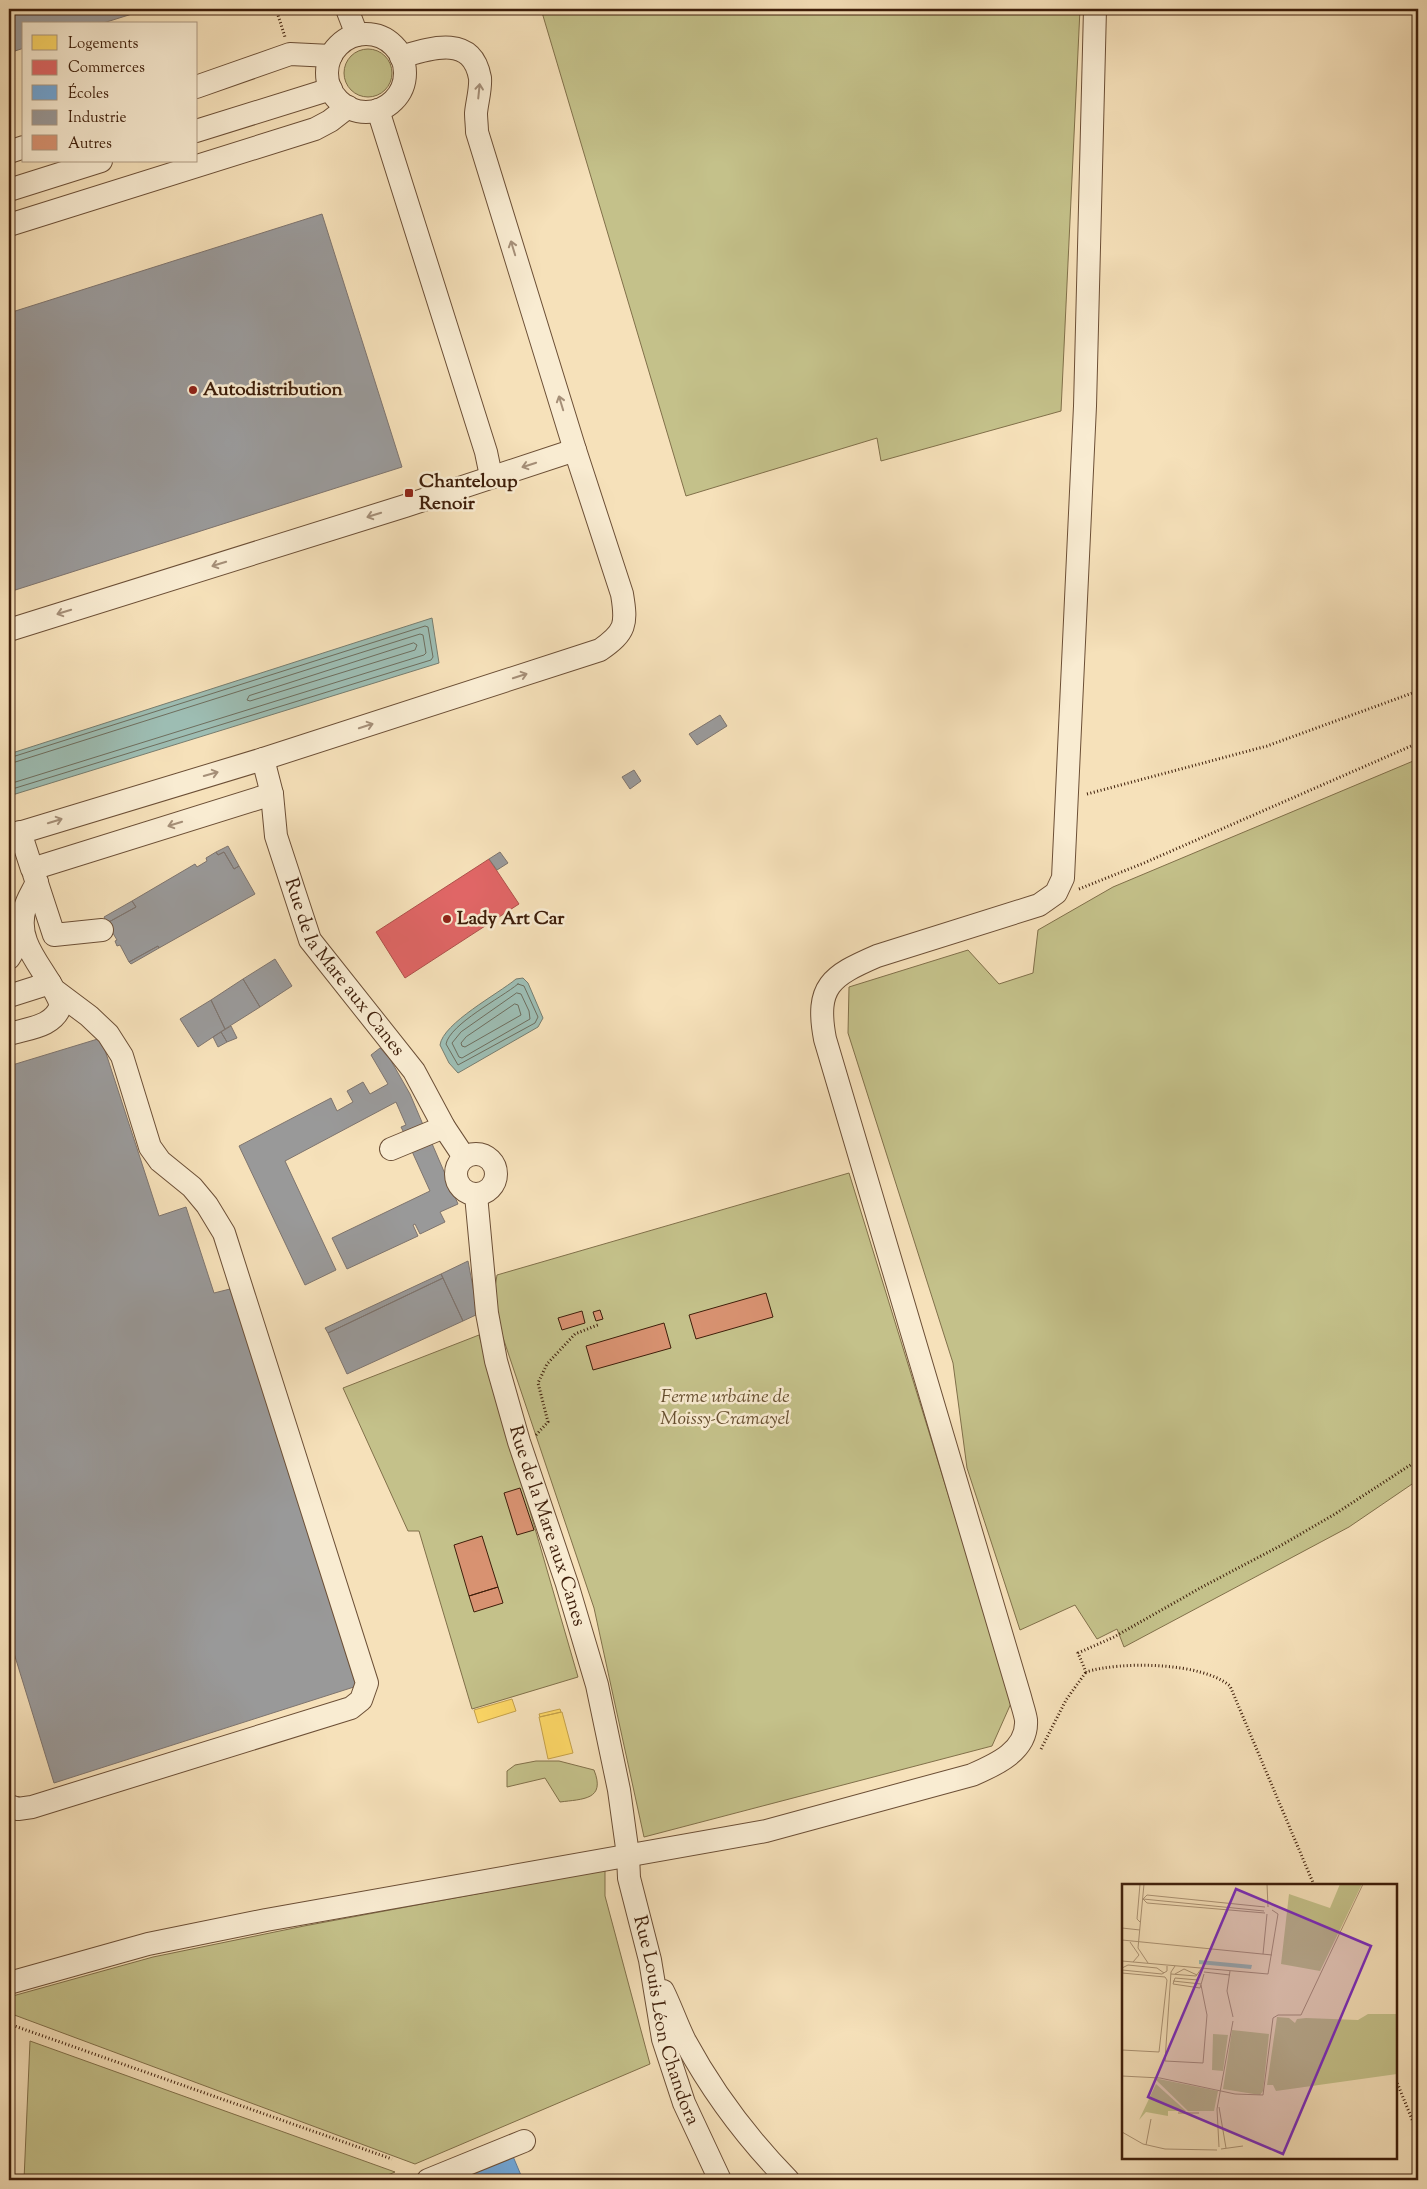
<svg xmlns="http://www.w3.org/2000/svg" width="1427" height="2189" viewBox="0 0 1427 2189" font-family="'Sorts Mill Goudy',serif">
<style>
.green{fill:#c4c18a;stroke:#81704a}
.water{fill:#9dbdb3;stroke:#777d6f}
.homes{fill:#ffd966;stroke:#c5a14a}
.shops{fill:#e06666;stroke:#af504a}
.schools{fill:#6fa8dc;stroke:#607f9d}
.industry{fill:#999;stroke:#7e746e}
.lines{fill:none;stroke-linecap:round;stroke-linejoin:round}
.shore{stroke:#6e6e5e;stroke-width:1}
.building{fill:#d89271;stroke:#3e1e0a}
.minor-casing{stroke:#6c4f36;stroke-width:24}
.path{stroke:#3e1e0a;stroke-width:3;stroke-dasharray:1 2.5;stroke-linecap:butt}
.minor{stroke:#f9ecd2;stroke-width:22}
.oneway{stroke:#a58f78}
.poi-dot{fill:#8f2418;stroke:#f9ecd2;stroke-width:2}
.labels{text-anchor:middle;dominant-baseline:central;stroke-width:5;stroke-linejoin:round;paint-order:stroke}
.poi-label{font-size:19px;font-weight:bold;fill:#3e1e0a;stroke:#f9ecd2;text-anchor:start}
.street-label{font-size:19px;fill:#3e1e0a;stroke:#f9ecd2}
.park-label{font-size:19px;font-style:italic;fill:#664f30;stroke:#f9ecd2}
.inset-road{fill:none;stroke:#ac9374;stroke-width:1}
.view{fill:#7b2cbf;fill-opacity:0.15;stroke:#7b2cbf;stroke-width:2.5}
.inset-edge{fill:none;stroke:#3e1e0a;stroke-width:2.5}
</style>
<rect width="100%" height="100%" fill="#f6e1ba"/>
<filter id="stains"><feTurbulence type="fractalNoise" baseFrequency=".004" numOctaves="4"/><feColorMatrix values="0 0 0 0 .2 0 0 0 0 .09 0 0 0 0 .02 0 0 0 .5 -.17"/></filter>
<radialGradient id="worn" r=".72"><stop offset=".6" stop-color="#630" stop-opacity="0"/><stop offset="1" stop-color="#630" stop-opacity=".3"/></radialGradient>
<path class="green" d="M541,9H1080L1061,411L881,461L877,438L686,496Z
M344 73a24 24 0 1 1 48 0a24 24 0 1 1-48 0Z
M1418,759V1480L1349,1527L1124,1647L1117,1629L1097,1639L1075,1605L1020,1630L967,1468L953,1363L848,1033L849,987L968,950L999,984L1033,973L1038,930L1113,887Z
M849,1173L1012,1701L992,1746L644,1837L594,1608L492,1305L497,1275Z
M479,1335L578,1677L472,1709L419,1531H408L343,1388Z
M536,1761H559L594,1770C606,1800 583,1799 560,1802L545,1778L507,1787V1771L515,1765Z
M605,1870V1896L650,2064L415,2164L9,2013V1997L153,1957L304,1926Z
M30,2041L395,2172L376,2180H24Z"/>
<path class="water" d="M432,618L439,663L9,796V754Z
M523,978L528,983L543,1018L538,1027L458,1073L449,1063L440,1045C443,1023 498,994 516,979Z"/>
<path class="homes" d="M512,1699L516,1711L478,1723L474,1710Z
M560,1709L561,1712L540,1717L539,1714Z
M562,1712L573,1753L548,1759L539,1717Z"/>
<path class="shops" d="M489,859L519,904L405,978L376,932Z"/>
<path class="schools" d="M512,2154L523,2180H450Z"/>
<path class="industry" d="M9,9H148L100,24H24V48L9,53Z
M322,214L402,467L9,592V313Z
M720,715L727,726L697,745L689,734Z
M634,770L641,781L630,789L622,777Z
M228,846L239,866L234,869L224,852L218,855L216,852Z
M216,852L218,855L224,852L234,869L239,866L255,894L159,948L158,946L129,962L120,945L117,946L115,941L117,940L107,923L136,907L132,901L195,864L197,867L207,861L206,858Z
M500,852L508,863L497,870L489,859Z
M132,901L136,907L107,923L104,917Z
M158,946L159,948L131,964L129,962Z
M275,959L292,986L260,1007L243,979Z
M243,979L260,1007L225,1029L211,1000Z
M211,1000L225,1029L198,1047L180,1019Z
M231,1026L237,1038L227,1042L221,1032Z
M221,1032L227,1042L218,1047L213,1037Z
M101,1038L159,1216L186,1207L214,1293L234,1288L357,1686L54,1783L9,1637V1066Z
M380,1048L390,1059L410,1094L424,1127L405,1135L401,1127L406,1125L396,1102L285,1161L336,1270L305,1285L239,1146L331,1098L337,1111L353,1102L347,1091L363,1082L370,1094L388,1084L371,1055Z
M430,1139L458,1204L440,1212L445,1222L420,1234L415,1224L413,1225L418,1236L347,1269L332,1238L430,1191L410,1147Z
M468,1261L478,1314L463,1321L441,1274Z
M441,1274L443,1278L328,1333L325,1328Z
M443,1278L463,1321L347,1374L328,1333Z"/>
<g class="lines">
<path class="shore" d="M414,643L417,645L415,650L250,701L247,700L249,696Z
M9,758L425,626L428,627L433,657L431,660L9,790
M9,764L420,634L423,635L426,653L424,655L9,784
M518,984L524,986L538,1017L535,1023L458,1065L446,1044C450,1024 501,998 518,984Z
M517,993L521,994L529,1011L530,1019L462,1058L459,1057L452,1043L461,1032Z
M515,1004L518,1005L521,1015L465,1047L462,1046L461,1043L466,1037Z"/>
</g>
<path class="building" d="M766,1293L773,1317L696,1339L689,1315Z
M600,1310L603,1319L596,1321L593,1312Z
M582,1311L585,1323L562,1330L558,1318Z
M664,1323L671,1348L593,1370L586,1346Z
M520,1488L534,1530L517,1535L504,1493Z
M482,1536L498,1587L469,1596L454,1545Z
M498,1587L503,1603L474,1612L469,1596Z"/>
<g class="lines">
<g class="minor-casing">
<g id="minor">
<path d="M347,9L357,35"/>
<circle cx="366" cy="73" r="39"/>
<path d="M196,87L290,54L331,56"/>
<path d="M378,110L486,452L491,476"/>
<path d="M196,131L331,89"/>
<path d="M9,152L24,147"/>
<path d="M9,190L101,161"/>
<path d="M9,225L315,129L330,121L348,107"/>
<path d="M9,630L405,506L575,450"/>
<path id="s1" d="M263,759L272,794L276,836L310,940L414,1071L444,1127L464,1157"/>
<path d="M20,832L32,869L272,794"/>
<path d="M9,836L263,759L600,650C626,632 627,624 622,594L575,450L477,132C477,126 476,119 476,113C477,102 481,89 480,78C472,34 431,48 401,57"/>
<path d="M34,874L54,935L102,930"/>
<path d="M9,958L17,945L19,922"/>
<path d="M9,996L50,983"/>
<path d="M9,1034C29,1028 54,1027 61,1005C50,972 13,946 25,908C27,899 33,891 37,882"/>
<path d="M391,1149L444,1127"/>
<circle cx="476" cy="1174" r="20"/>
<path id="s2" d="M476,1195L487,1313L496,1361L519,1442L567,1584L597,1685L619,1790L628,1855L629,1878L650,1960L663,2039L684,2103L720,2180"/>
<path d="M9,1806L18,1809L32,1807L351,1708L361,1700L367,1683L224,1233L207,1205L192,1187L160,1161L150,1147L122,1056L108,1034L89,1016L57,992"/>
<path d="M9,1983L148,1944L266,1920L766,1831L972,1775C995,1765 1028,1751 1026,1720C1025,1713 1022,1705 1020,1697L825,1039C815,986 831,976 877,956L1039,905L1056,893L1063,878L1085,406L1095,9"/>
<path d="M663,1991C671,2007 677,2025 685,2041C712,2091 748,2139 788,2180"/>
<path d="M428,2180L524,2141"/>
</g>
</g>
<path class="path" d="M276,9L285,37
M1087,794L1267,746L1418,691
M1079,889L1144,863L1418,743
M536,1435L548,1422L538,1383L547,1364L575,1334L600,1324
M1041,1749L1066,1700L1086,1672
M1314,1885L1230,1686C1202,1662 1121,1661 1086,1672L1078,1653L1114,1637L1202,1587L1280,1546L1335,1514L1418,1460
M9,2024L392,2159
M1396,2080L1418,2134"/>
<use href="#minor" class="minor"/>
</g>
<defs><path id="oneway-shaft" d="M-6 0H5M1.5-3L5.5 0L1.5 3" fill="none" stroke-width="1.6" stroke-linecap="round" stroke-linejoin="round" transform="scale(1.25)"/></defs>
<g class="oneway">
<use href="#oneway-shaft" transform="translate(479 91) rotate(-84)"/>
<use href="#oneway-shaft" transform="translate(513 248) rotate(-107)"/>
<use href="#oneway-shaft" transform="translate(561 403) rotate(-107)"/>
<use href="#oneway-shaft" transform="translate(529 465) rotate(162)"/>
<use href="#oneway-shaft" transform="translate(374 515) rotate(163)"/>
<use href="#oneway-shaft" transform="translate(219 564) rotate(163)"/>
<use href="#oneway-shaft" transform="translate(64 612) rotate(163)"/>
<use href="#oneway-shaft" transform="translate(520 676) rotate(-18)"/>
<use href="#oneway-shaft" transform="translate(366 726) rotate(-18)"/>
<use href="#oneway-shaft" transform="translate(211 774) rotate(-16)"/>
<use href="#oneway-shaft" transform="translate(55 821) rotate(-17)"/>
<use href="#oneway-shaft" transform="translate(175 824) rotate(163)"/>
</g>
<g class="poi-dot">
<circle cx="193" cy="390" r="5"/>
<rect x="404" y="488" width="10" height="10" rx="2.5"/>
<circle cx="447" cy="919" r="5"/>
</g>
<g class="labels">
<g class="poi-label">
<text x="203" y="390">Autodistribution</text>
<text x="419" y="482">Chanteloup<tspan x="419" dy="22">Renoir</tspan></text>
<text x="457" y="919">Lady Art Car</text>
</g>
<g class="street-label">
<text stroke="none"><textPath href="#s1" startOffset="228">Rue de la Mare aux Canes</textPath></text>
<text stroke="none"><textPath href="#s2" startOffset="340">Rue de la Mare aux Canes</textPath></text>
<text stroke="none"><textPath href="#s2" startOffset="850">Rue Louis Léon Chandora</textPath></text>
</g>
<g class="park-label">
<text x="725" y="1397">Ferme urbaine de<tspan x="725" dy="22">Moissy-Cramayel</tspan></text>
</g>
</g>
<g transform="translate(1122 1884)">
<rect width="275" height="275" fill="#f6e1ba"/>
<path d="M218,0H240L198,87L159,80L167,10L208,24ZM246,130H275V190L154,207L151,201H145L155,133L167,134L173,139L175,135L184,134L236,136ZM110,146L147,150L141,207L138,211L101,205ZM91,150L106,151L101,187L90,186ZM32,194L96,207L92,227H66ZM34,200L64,227H46V232L24,228L17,236Z" fill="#c4c18a"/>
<path d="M77,76L130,81L129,85L77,80Z" fill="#9dbdb3"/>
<path class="inset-road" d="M22,0L16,64L26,79M145,0L146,23M21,15L25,11L143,23M21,15L25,19L143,29M21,15L142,27M18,38L15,35L18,0M0,44L18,46M0,56L150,71M8,58L17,71L11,78M141,70L145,30M0,77L146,90L156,30L150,26M53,82L49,88L43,177L81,179L85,131L79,101M0,84L6,81L35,84L42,89M80,84L76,96L53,94L51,100L78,104L82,90M0,86L40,90L45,87V82M108,87L105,107L111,133M82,88L108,91M0,89L43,93L45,96L37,168L0,166M49,90L74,92L79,85M53,90L62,85L75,91M51,97L79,100M0,192L38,194L113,210L141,211L151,134L156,131H179L241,0M97,223L104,264M56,229H77M0,248L21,260L43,265L95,266M24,261L29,235M97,263L95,225L111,137M99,265L121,262"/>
<path class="view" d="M114,5L249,62L161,270L26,213Z"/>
<rect width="275" height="275" class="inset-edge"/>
</g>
<rect width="1427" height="2189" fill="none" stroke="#f6e1ba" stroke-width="30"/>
<rect x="10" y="10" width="1407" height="2169" fill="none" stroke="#3e1e0a" stroke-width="2.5"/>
<rect x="15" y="15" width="1397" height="2159" fill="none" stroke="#3e1e0a"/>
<rect x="22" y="22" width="175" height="140" fill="#f9ecd2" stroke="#ae9a82"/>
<rect x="32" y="35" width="25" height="15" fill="#ffd966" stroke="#ae9a82"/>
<text x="68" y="48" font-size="15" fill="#3e1e0a">Logements</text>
<rect x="32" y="60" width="25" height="15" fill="#e06666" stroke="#ae9a82"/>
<text x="68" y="72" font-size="15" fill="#3e1e0a">Commerces</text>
<rect x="32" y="85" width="25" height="15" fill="#6fa8dc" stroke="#ae9a82"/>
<text x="68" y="98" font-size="15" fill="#3e1e0a">Écoles</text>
<rect x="32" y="110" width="25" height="15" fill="#999999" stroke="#ae9a82"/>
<text x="68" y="122" font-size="15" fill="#3e1e0a">Industrie</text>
<rect x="32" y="135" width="25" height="15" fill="#d89271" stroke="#ae9a82"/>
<text x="68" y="148" font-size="15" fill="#3e1e0a">Autres</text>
<rect width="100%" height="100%" filter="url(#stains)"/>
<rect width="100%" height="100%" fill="url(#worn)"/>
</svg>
